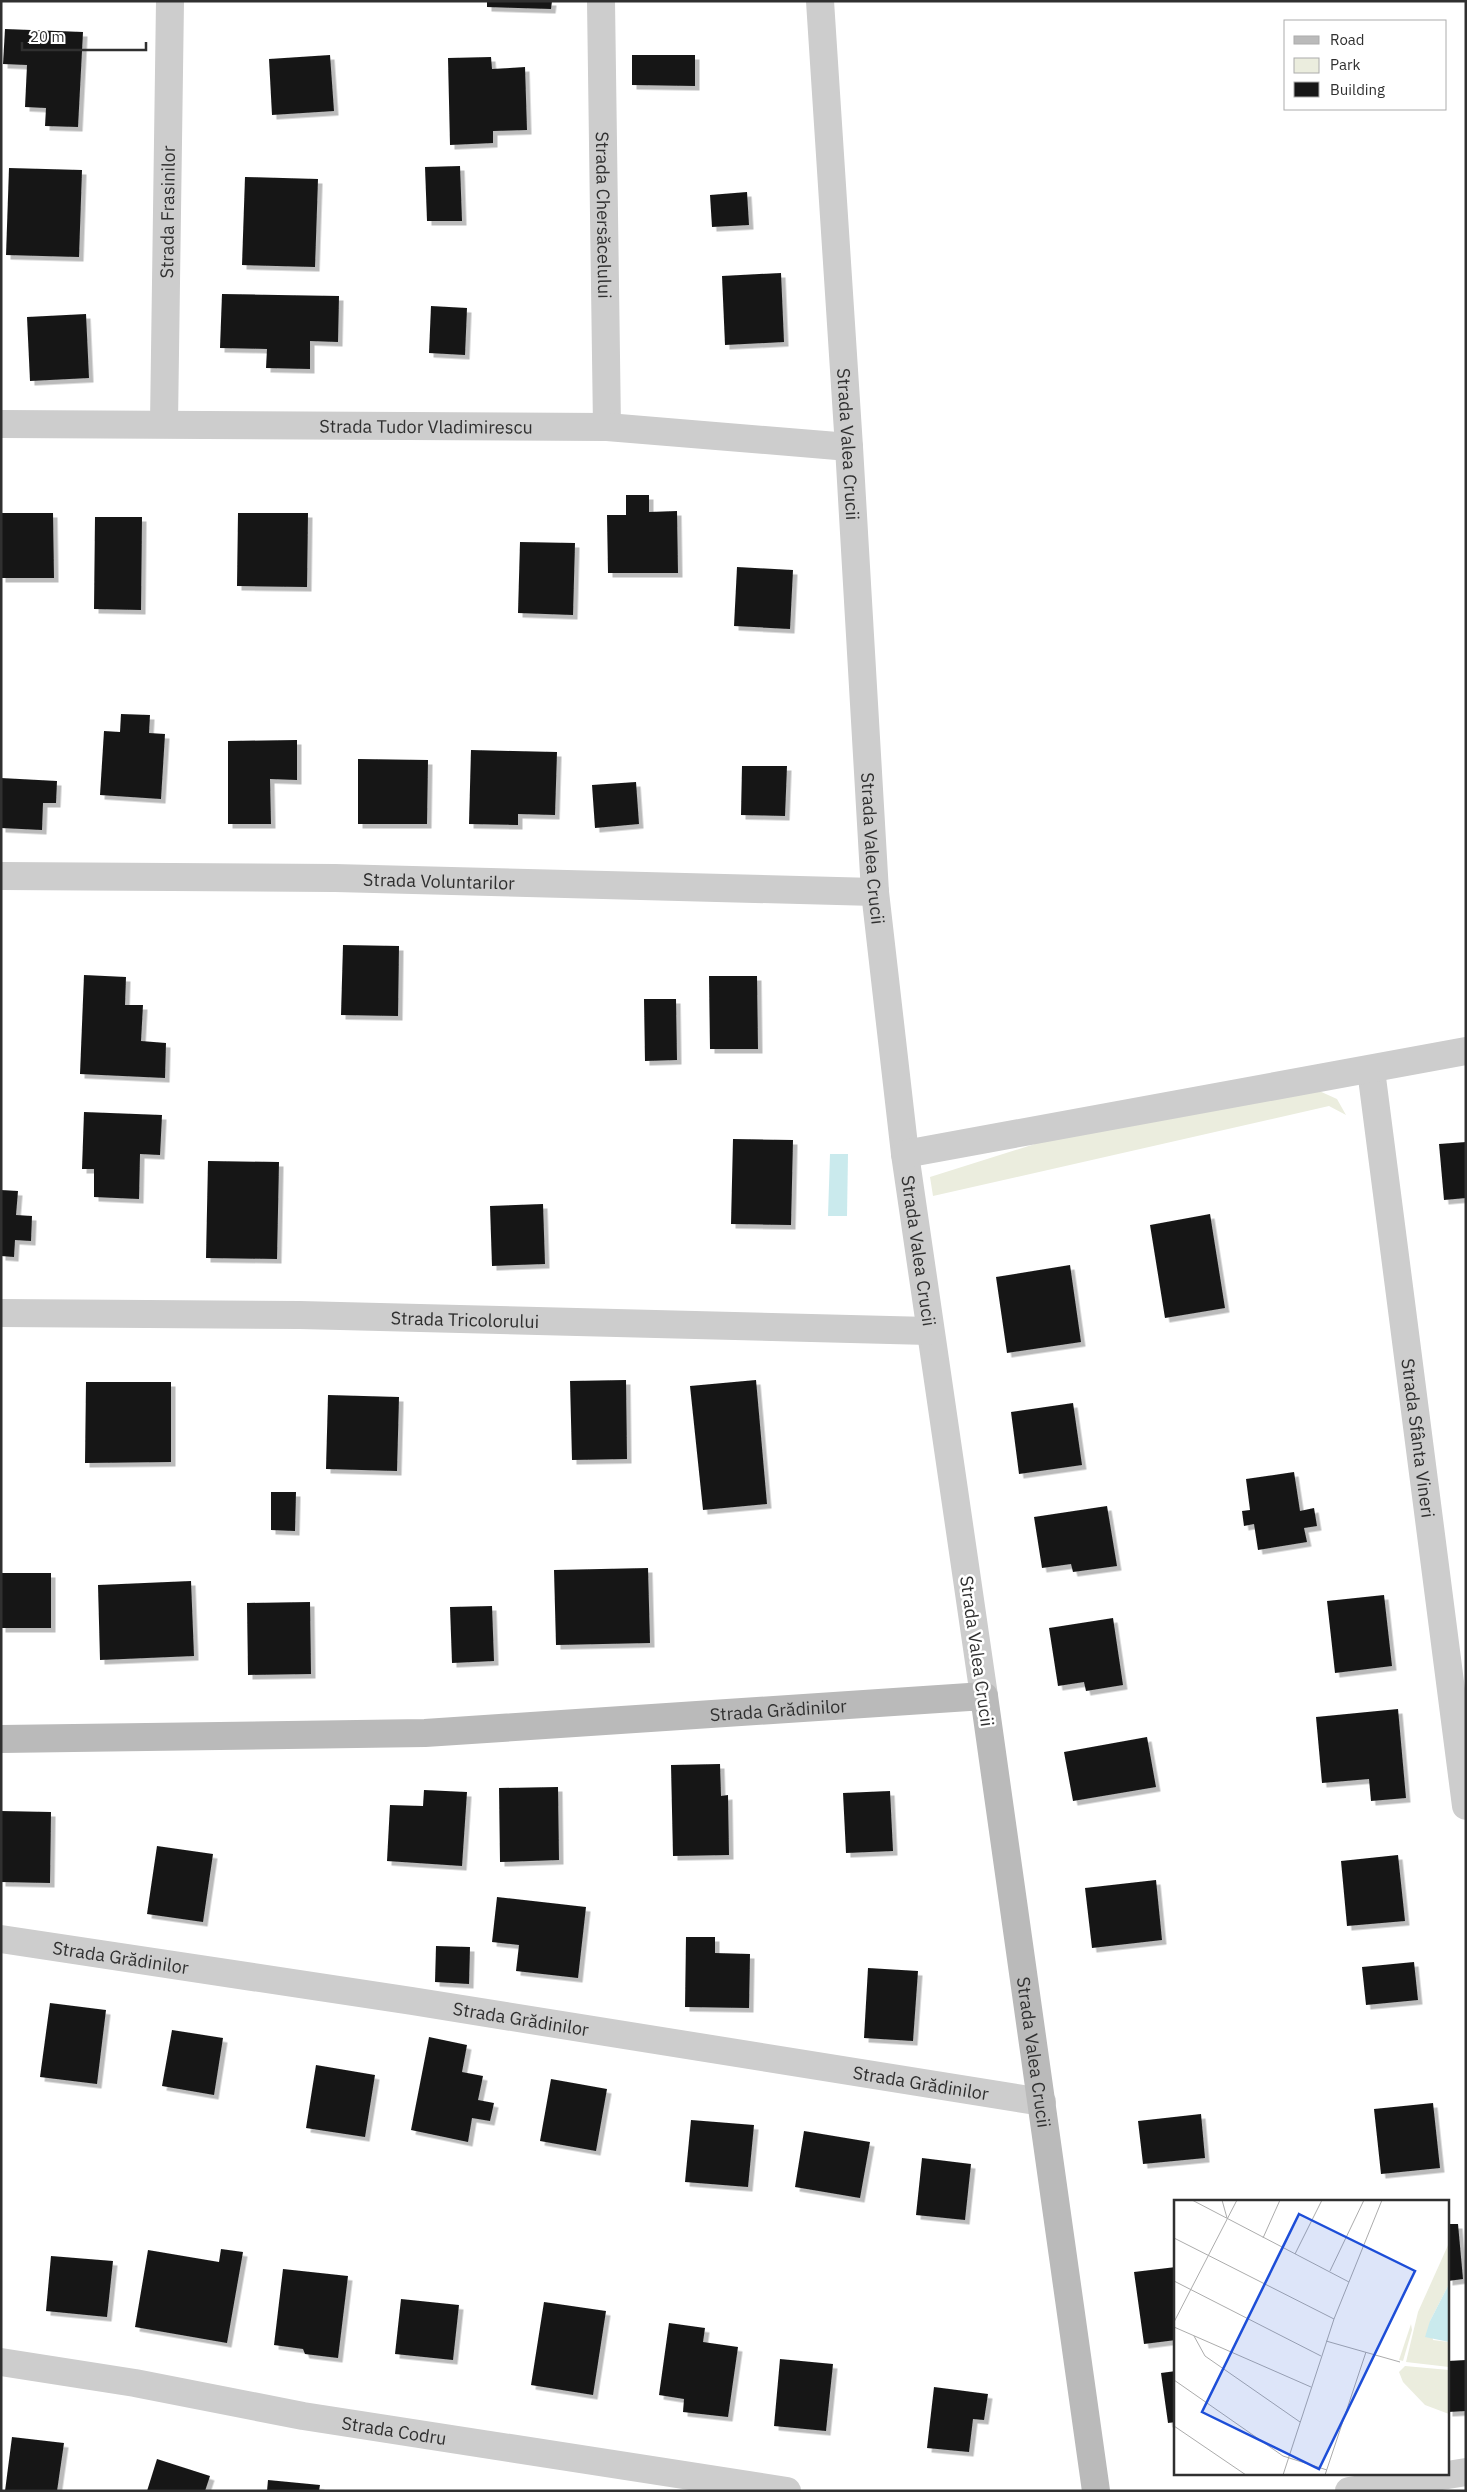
<svg xmlns="http://www.w3.org/2000/svg" width="1467" height="2492" viewBox="0 0 1467 2492" font-family="'IBM Plex Sans',sans-serif">
<style>
.green{fill:#ebedde}
.water{fill:#caeaed}
.building{fill:#171717;filter:url(#shadow)}
.lines{fill:none;stroke-linecap:round;stroke-linejoin:round}
.street{stroke:#cdcdcd;stroke-width:28}
.secondary{stroke:#bababa;stroke-width:28}
.labels{text-anchor:middle;dominant-baseline:central;stroke-width:5;stroke-linejoin:round;paint-order:stroke}
.street-label{font-size:18px;fill:#303030;stroke:#fff}
.inset-road{fill:none;stroke:#acacac;stroke-width:1}
.view{fill:#1d4ed8;fill-opacity:0.15;stroke:#1d4ed8;stroke-width:2.5}
.inset-edge{fill:none;stroke:#303030;stroke-width:2.5}
</style>
<defs>
<filter id="shadow"><feDropShadow dx="4.5" dy="4.5" stdDeviation="0" flood-color="#0004"/></filter>
</defs>
<rect width="100%" height="100%" fill="#fff"/>
<path class="green" d="M1317,1090L1337,1099L1346,1115L1329,1106L933,1196L930,1177L1057,1137Z"/>
<path class="water" d="M830,1154H848L847,1216H828Z"/>
<path class="building" d="M487,1H552L551,9L487,7Z
M5,29L83,32L78,127L45,126L46,108L25,107L27,65L3,64Z
M330,55L334,111L272,115L269,59Z
M632,55H695V86L632,85Z
M491,57L492,69L525,67L527,130L493,131V143L450,145L448,58Z
M460,166L462,221H427L425,167Z
M9,168L82,170L79,257L6,255Z
M245,177L318,179L315,267L242,265Z
M747,192L749,225L712,227L710,195Z
M781,273L784,342L725,345L722,276Z
M222,294L339,296L338,342L310,341V369L266,368L267,349L220,348Z
M431,306L467,308L465,355L429,353Z
M86,314L89,378L30,381L27,317Z
M626,495H649V512L677,511L678,573H608L607,515H626Z
M1,513H53L54,578H1Z
M238,513H308L307,587L237,586Z
M95,517H142L141,610L94,609Z
M520,542L575,543L573,615L518,613Z
M737,567L793,570L790,629L734,626Z
M121,714L150,715L149,733L165,734L161,799L100,795L104,731L120,732Z
M297,740V780L270,779L271,824H228V741Z
M471,750L557,752L555,815L518,814V825L469,824Z
M358,759L428,760L427,824H358Z
M742,766H787L785,816L741,815Z
M1,778L57,781L56,803H43L42,830L1,828Z
M636,782L639,824L595,828L592,785Z
M343,945L399,946L398,1016L341,1015Z
M84,975L126,977L125,1005H143L141,1041L166,1043L165,1078L80,1074Z
M709,976H757L758,1049H710Z
M644,999H676L677,1060L645,1061Z
M84,1112L162,1115L160,1155L140,1154L139,1199L94,1197V1169H82Z
M733,1139L793,1140L791,1225L731,1224Z
M1466,1142V1198L1444,1200L1439,1144Z
M208,1161L279,1162L277,1259L206,1258Z
M1,1190L18,1191L16,1215L32,1216L31,1241L15,1240L14,1257L1,1256Z
M543,1204L545,1264L492,1266L490,1206Z
M1210,1214L1225,1308L1165,1318L1150,1225Z
M1070,1265L1081,1342L1007,1353L996,1277Z
M626,1380L627,1459L572,1460L570,1381Z
M756,1380L767,1504L703,1510L690,1386Z
M86,1382H171V1462L85,1463Z
M328,1395L399,1397L397,1471L326,1469Z
M1073,1403L1082,1465L1019,1474L1011,1412Z
M1294,1472L1300,1511L1314,1508L1317,1526L1304,1528L1307,1542L1258,1550L1254,1524L1244,1526L1242,1511L1250,1510L1246,1479Z
M271,1492H296L295,1531L271,1530Z
M1107,1506L1117,1566L1073,1572L1071,1564L1042,1568L1034,1517Z
M648,1568L650,1643L556,1645L554,1570Z
M1,1573H51V1628H1Z
M191,1581L194,1656L100,1660L98,1585Z
M1384,1595L1392,1666L1335,1673L1327,1601Z
M310,1602L311,1674L248,1675L247,1603Z
M492,1606L494,1661L452,1663L450,1607Z
M1113,1618L1123,1685L1086,1691L1084,1682L1058,1686L1049,1628Z
M1398,1709L1406,1798L1371,1801L1369,1779L1322,1783L1316,1717Z
M1147,1737L1156,1787L1073,1801L1064,1752Z
M720,1764L721,1796L728,1795L729,1855L673,1856L671,1765Z
M558,1787L559,1860L500,1862L499,1788Z
M424,1790L467,1792L462,1866L387,1861L390,1805L423,1806Z
M890,1791L893,1851L846,1853L843,1793Z
M1,1811L51,1812L50,1883L1,1882Z
M157,1846L213,1854L203,1922L147,1914Z
M1398,1855L1405,1921L1347,1926L1341,1861Z
M1156,1880L1162,1940L1092,1948L1085,1888Z
M497,1897L586,1907L578,1978L516,1971L519,1945L492,1942Z
M686,1937H715V1953L750,1954L749,2008L685,2007Z
M436,1946L470,1947L469,1984L435,1982Z
M1414,1962L1418,2000L1366,2005L1362,1967Z
M868,1968L918,1971L913,2041L864,2038Z
M50,2003L106,2010L97,2084L40,2077Z
M172,2030L223,2038L214,2095L162,2086Z
M429,2037L467,2045L462,2072L483,2076L478,2100L494,2103L490,2121L472,2118L468,2142L411,2130Z
M316,2065L375,2075L365,2137L306,2128Z
M551,2079L607,2089L596,2151L540,2141Z
M1433,2103L1440,2168L1381,2174L1374,2109Z
M1201,2114L1205,2158L1143,2164L1138,2121Z
M691,2120L754,2125L748,2187L685,2182Z
M804,2131L870,2142L860,2198L795,2187Z
M922,2158L971,2164L965,2220L916,2215Z
M1448,2224H1458L1463,2279L1448,2281Z
M221,2249L243,2252L227,2343L135,2327L148,2250L219,2262Z
M51,2256L113,2261L107,2317L46,2311Z
M1176,2267V2340L1144,2344L1134,2272Z
M283,2269L348,2276L338,2358L305,2354L303,2349L274,2345Z
M401,2299L459,2305L453,2360L395,2354Z
M544,2302L606,2311L593,2395L531,2385Z
M669,2323L705,2328L703,2342L738,2347L728,2417L683,2412L684,2399L659,2395Z
M780,2359L833,2364L826,2431L774,2426Z
M1466,2360V2411L1448,2412V2361Z
M1176,2371V2422L1168,2423L1161,2373Z
M934,2387L988,2394L984,2420L973,2419L969,2452L927,2448Z
M12,2437L64,2443L57,2491H5Z
M157,2459L210,2476L205,2491H147Z
M268,2480L320,2485L319,2491H267Z"/>
<g class="lines">
<g class="street">
<path id="s1" d="M601,1L607,427"/>
<path id="s2" d="M820,1L849,447L875,892L905,1154L984,1696"/>
<path id="s3" d="M164,423L170,1"/>
<path id="s4" d="M1,424L607,427L849,447"/>
<path id="s5" d="M1,876L335,878L875,892"/>
<path id="s6" d="M1371,1070L1466,1806"/>
<path d="M905,1154L1466,1051"/>
<path id="s7" d="M1,1313L300,1315L929,1331"/>
<path id="s8" d="M1,1939L412,2001L1042,2102"/>
<path id="s9" d="M1,2362L135,2383L303,2416L787,2491"/>
<path d="M1349,2491L1466,2472"/>
</g>
<path class="secondary" id="s10" d="M1,1739L425,1733L984,1696L1096,2491"/>
</g>
<g class="labels">
<g class="street-label">
<text stroke="none"><textPath href="#s3" startOffset="211">Strada Frasinilor</textPath></text>
<text stroke="none"><textPath href="#s1" startOffset="214">Strada Chersăcelului</textPath></text>
<text stroke="none"><textPath href="#s4" startOffset="425">Strada Tudor Vladimirescu</textPath></text>
<text stroke="none"><textPath href="#s2" startOffset="444">Strada Valea Crucii</textPath></text>
<text stroke="none"><textPath href="#s2" startOffset="849">Strada Valea Crucii</textPath></text>
<text stroke="none"><textPath href="#s5" startOffset="438">Strada Voluntarilor</textPath></text>
<text stroke="none"><textPath href="#s2" startOffset="1254">Strada Valea Crucii</textPath></text>
<text stroke="none"><textPath href="#s7" startOffset="464">Strada Tricolorului</textPath></text>
<text stroke="none"><textPath href="#s6" startOffset="371">Strada Sfânta Vineri</textPath></text>
<text transform="translate(977 1651) rotate(82)">Strada Valea Crucii</text>
<text stroke="none"><textPath href="#s10" startOffset="778">Strada Grădinilor</textPath></text>
<text stroke="none"><textPath href="#s8" startOffset="121">Strada Grădinilor</textPath></text>
<text stroke="none"><textPath href="#s8" startOffset="526">Strada Grădinilor</textPath></text>
<text stroke="none"><textPath href="#s10" startOffset="1344">Strada Valea Crucii</textPath></text>
<text stroke="none"><textPath href="#s8" startOffset="931">Strada Grădinilor</textPath></text>
<text stroke="none"><textPath href="#s9" startOffset="399">Strada Codru</textPath></text>
</g>
</g>
<g transform="translate(1174 2200)">
<rect width="275" height="275" fill="#fff"/>
<path d="M275,43V84L256,121L259,140L275,142V167L232,162L244,112ZM237,124L238,130L229,161L225,160ZM231,166L275,170V214L251,205L229,182L225,172Z" fill="#ebedde"/>
<path d="M275,84V142L251,137L256,121Z" fill="#caeaed"/>
<path class="inset-road" d="M18,0L175,82M48,0L53,18M0,38L160,119M89,38L106,0M121,54L148,0M156,71L190,0M0,81L147,156M0,122L63,0M0,127L137,187M20,136L31,156L126,222M152,141L226,162M0,180L109,256L153,270M0,226L72,275M109,275L160,119L208,0M151,275L192,152"/>
<path class="view" d="M125,14L241,71L145,269L28,212Z"/>
<rect width="275" height="275" class="inset-edge"/>
</g>
<rect width="1467" height="2492" fill="none" stroke="#303030" stroke-width="5"/>
<rect x="1284" y="20" width="162" height="90" fill="#ffffff" stroke="#acacac"/>
<rect x="1294" y="36" width="25" height="8" fill="#bababa" stroke="#acacac"/>
<text x="1330" y="45" font-size="15" fill="#303030">Road</text>
<rect x="1294" y="58" width="25" height="15" fill="#ebedde" stroke="#acacac"/>
<text x="1330" y="70" font-size="15" fill="#303030">Park</text>
<rect x="1294" y="82" width="25" height="15" fill="#171717" stroke="#acacac"/>
<text x="1330" y="95" font-size="15" fill="#303030">Building</text>
<path d="M22 42v8h124v-8" fill="none" stroke="#303030" stroke-width="2.5"/>
<text x="30" y="42" font-size="15" fill="#303030" stroke="#ffffff" stroke-width="4" paint-order="stroke">20 m</text>
</svg>
